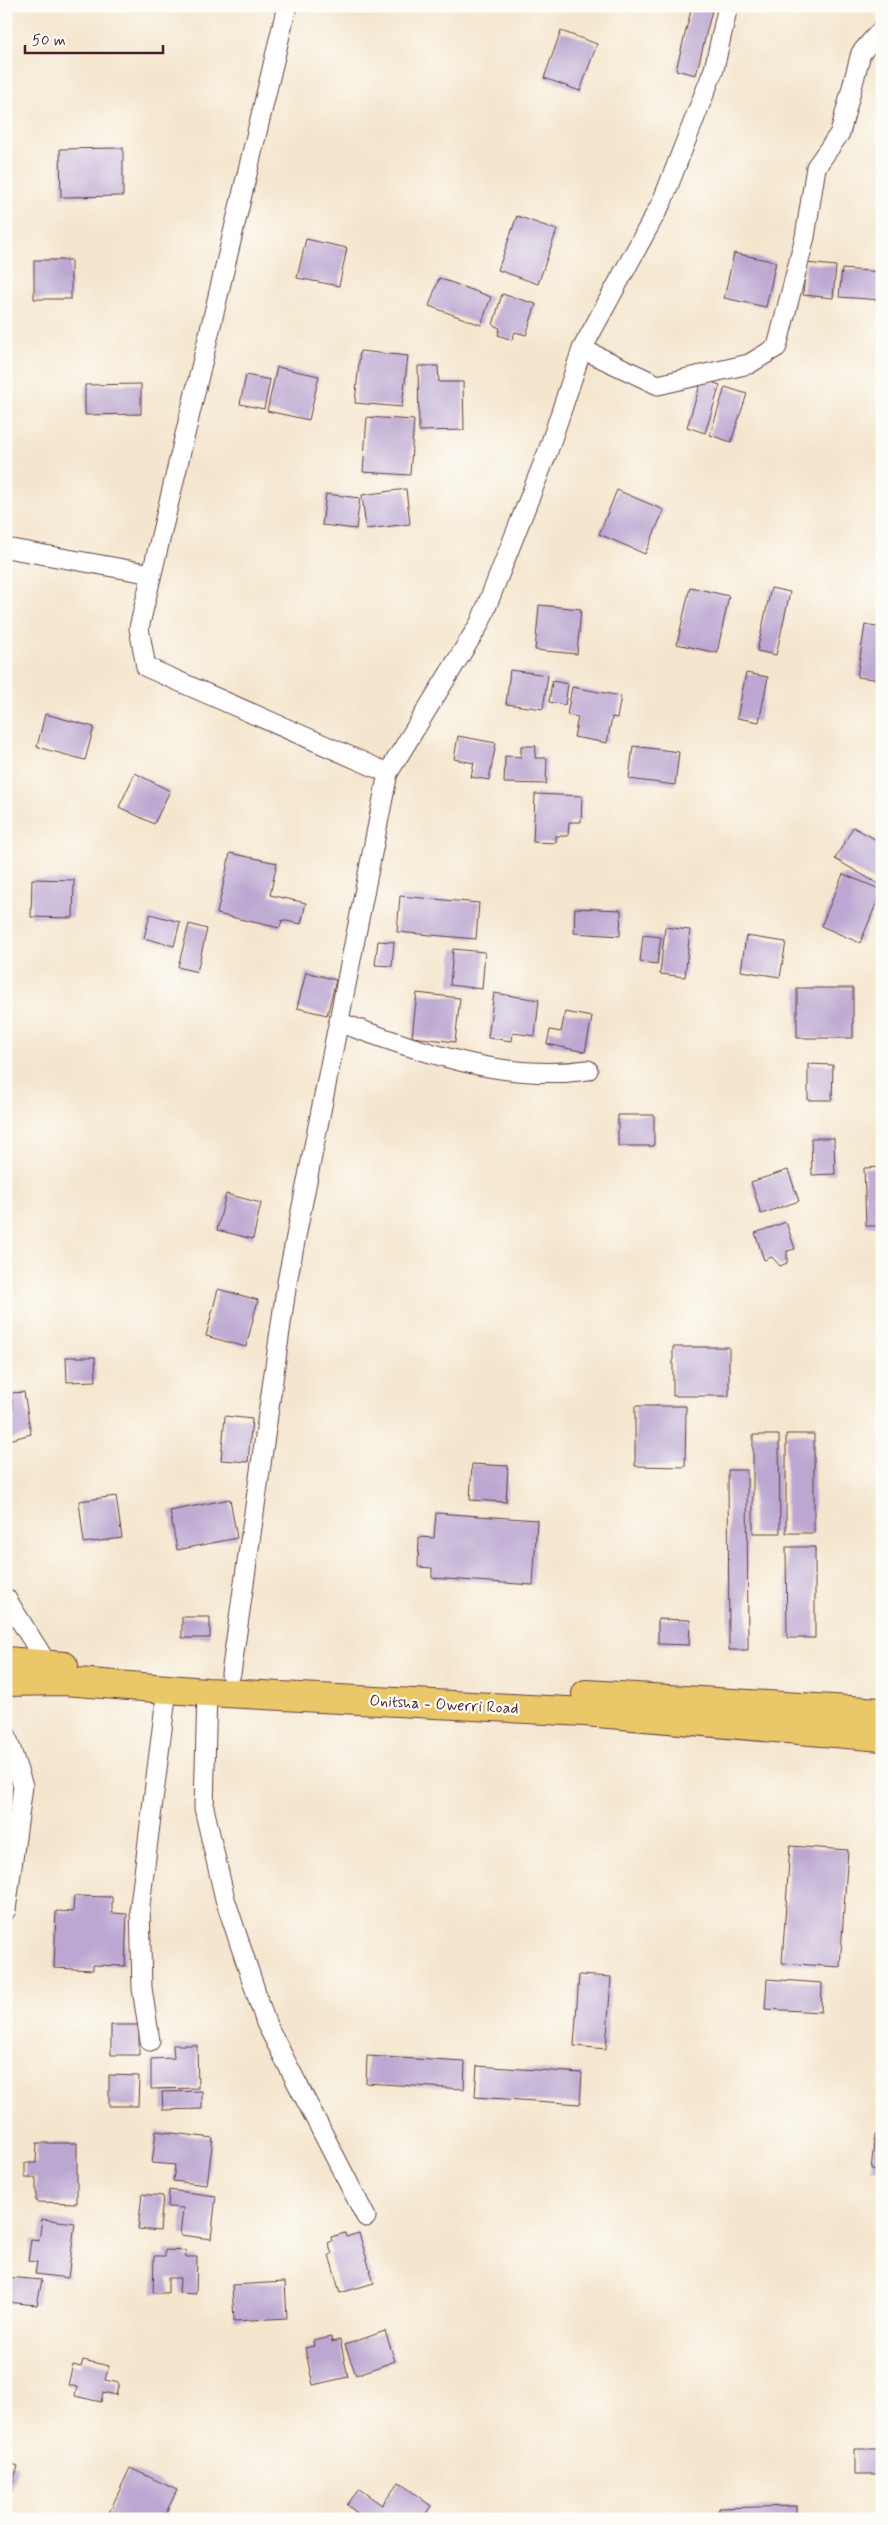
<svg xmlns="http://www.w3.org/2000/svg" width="888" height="2525" viewBox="0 0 888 2525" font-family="Mynerve,sans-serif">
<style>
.building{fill:#bba7d1}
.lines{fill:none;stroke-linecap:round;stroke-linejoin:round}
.minor-casing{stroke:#643d43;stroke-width:21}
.highway-casing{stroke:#643d43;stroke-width:30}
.minor{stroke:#fff;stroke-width:19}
.highway{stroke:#eac769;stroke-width:28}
.labels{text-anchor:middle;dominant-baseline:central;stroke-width:4.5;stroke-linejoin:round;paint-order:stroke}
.street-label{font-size:16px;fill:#4a1f2b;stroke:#fdfcf7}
</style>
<rect width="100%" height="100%" fill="#fdfcf7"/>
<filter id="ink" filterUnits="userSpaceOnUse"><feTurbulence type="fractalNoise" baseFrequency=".02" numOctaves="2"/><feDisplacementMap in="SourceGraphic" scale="10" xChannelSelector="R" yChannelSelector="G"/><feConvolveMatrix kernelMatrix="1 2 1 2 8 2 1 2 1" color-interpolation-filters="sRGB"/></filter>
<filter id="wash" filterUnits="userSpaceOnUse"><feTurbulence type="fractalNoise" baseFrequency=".0096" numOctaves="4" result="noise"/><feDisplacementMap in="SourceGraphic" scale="20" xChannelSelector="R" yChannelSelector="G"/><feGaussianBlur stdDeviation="1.12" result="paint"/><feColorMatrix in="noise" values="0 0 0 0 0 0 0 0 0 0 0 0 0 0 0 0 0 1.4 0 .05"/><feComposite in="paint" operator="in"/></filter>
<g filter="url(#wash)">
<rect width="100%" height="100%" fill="#f4e6ce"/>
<g id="blocks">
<path class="building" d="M692,6H713L696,75L676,70Z
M561,31L597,44L580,91L544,78Z
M123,148V196L61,197L60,149Z
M517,216L557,230L538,284L498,270Z
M306,239L347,248L339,286L297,278Z
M734,253L776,262L766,307L724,298Z
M34,260H71V299H34Z
M806,263L836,266L833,298L803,295Z
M842,269L882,272V300L839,297Z
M439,278L491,297L481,325L429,306Z
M502,294L536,304L526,335L515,332L512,340L498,335L500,328L493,325Z
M360,351L408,356L402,407L355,403Z
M418,366H438L439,382H463L464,430L419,431Z
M277,367L319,376L309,420L267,411Z
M246,375L270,380L264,409L240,404Z
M702,379L720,385L705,433L687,427Z
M141,384V414L85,415V385Z
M725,387L747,394L731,442L710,435Z
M367,417L414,420L410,475L363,472Z
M406,489L410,524L366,529L362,495Z
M617,490L664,510L645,554L599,534Z
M326,494L360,498L356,529L322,525Z
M690,587L729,596L717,653L677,644Z
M771,588L790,592L776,655L757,651Z
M539,605L581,609L577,654L535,650Z
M865,625L882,628V680L857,677Z
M510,670L548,675L543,709L506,704Z
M746,673L768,677L759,722L737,718Z
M552,681L568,684L565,705L549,702Z
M572,687L621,696L617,718L612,717L607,743L574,737L578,717L567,715Z
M45,714L94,727L85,760L37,747Z
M458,736L496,743L489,780L471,777L474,763L454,759Z
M521,746H536L535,758H547L546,784L504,783L505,756L521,757Z
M633,746L679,752L675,785L629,779Z
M135,773L170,791L154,824L119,807Z
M535,794L582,796L581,822H569L568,836H556V843L533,842Z
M853,827L882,843V886L835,859Z
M230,853L277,863L270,895L306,903L301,924L282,920L280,928L217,914Z
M843,874L882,890L860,943L821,926Z
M32,879L74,880L73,918L31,917Z
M400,896L479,903L476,939L397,932Z
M575,908L621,910L620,936L574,933Z
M150,914L180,922L174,946L144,938Z
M189,924L207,929L197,972L178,967Z
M665,927L690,930L685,977L660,974Z
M643,935L661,937L657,964L640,962Z
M746,936L786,942L780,977L741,971Z
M378,941L394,942L392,966L375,965Z
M453,949L485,952L482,989L450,985Z
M306,972L336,980L327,1015L297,1008Z
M797,988H853V1038H797Z
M417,993L460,998L455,1042L412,1037Z
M494,993L539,1000L535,1036L513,1033L512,1041L488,1038Z
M565,1012L592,1017L585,1052L547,1044L550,1030L561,1032Z
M808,1064L833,1065L832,1100H808Z
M618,1115H654V1146H618Z
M811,1138H834L835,1174L812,1175Z
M882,1167V1226H866L864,1168Z
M788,1170L799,1201L761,1214L751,1182Z
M226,1194L261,1203L253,1239L217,1230Z
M786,1222L795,1249L787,1251V1263L780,1266L772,1257L764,1260L755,1233Z
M218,1289L258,1300L246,1347L206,1336Z
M673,1347H729V1396H673Z
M66,1357H95L96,1381L67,1382Z
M24,1392L31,1434L6,1441V1411L13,1409L11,1393Z
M635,1406H686L685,1467L635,1466Z
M225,1416L252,1419L248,1462L221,1460Z
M786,1434H814V1533H786Z
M753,1435H779L780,1533H753Z
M472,1464L508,1466L506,1502L470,1500Z
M728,1470H747L748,1650H729Z
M116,1496L122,1538L84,1543L79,1501Z
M230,1499L237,1538L177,1550L170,1511Z
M436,1513L537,1520L533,1585L432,1578V1568L418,1567L419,1537L434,1538Z
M786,1547H815V1638H787Z
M182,1617H210V1638H182Z
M658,1619L690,1620L689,1645L658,1644Z
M790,1846L848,1850L840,1967L782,1963Z
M74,1896L112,1897V1913L127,1914L125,1966L93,1965V1970L54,1968L56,1911L73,1912Z
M579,1975L611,1977L606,2049L574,2046Z
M767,1979L822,1983L821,2012L765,2009Z
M111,2025H139V2055H111Z
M173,2045H197L198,2088L151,2089V2059L174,2058Z
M367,2056L465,2062L464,2089L366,2083Z
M477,2066L582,2073L580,2104L475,2097Z
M109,2075L139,2076L138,2106H109Z
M202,2091V2109L163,2110L162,2092Z
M156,2131L213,2138L207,2185L173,2181L175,2165L152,2163Z
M875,2135L882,2136V2170L871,2169Z
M37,2143H77V2203L36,2202V2178H25V2163H36Z
M169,2190L216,2196L211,2239L180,2235L183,2208L168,2207Z
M142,2194L163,2196L160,2231L138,2229Z
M42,2219L75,2223L68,2278L35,2274L37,2262L28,2261L31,2240L39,2241Z
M345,2233L346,2237L359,2233L374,2283L340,2293L329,2255L332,2254L328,2243L332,2241L331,2237Z
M165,2250L186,2251L185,2257H197L196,2294L179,2293L180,2278H168V2293H153L154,2256H165Z
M6,2277L42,2280L37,2305L6,2302Z
M285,2282L287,2318L234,2321L232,2285Z
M385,2331L395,2361L356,2375L345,2345Z
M331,2337L332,2342L340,2340L348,2377L313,2385L305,2348L314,2346L313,2341Z
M83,2360L109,2366L105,2380L119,2383L116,2395L103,2392L101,2402L75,2396L77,2387L68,2385L73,2365L81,2367Z
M855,2449H882V2474H855Z
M6,2462L18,2466L7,2502H6Z
M130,2468L177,2490L163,2519H112L107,2517Z
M399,2482L431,2506L422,2519H365L347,2505L359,2489L382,2505Z
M797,2506V2519H719V2508Z"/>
</g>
</g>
<g filter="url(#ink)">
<use href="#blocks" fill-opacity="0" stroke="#643d43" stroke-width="1"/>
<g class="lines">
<g class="minor-casing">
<path id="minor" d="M287,6L139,628L146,667L388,773
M582,349L658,385L749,364L777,347L805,237L816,167L840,133L861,53L882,29
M6,548L152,574
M341,1023C420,1051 502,1082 588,1070
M6,1598L48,1665
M231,1674L287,1282L388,773L480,623L548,451L582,349L662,202L714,69L728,6
M207,1692L204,1808L225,1899L266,2023L366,2217
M6,1734L23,1786L6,1910
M150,2041L142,1988L140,1905L167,1689"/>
</g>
<g class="highway-casing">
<path id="highway" d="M6,1661L64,1666
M6,1682L64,1681L207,1692L585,1712L882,1737
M586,1694L882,1712"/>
</g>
<use href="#minor" class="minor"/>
<use href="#highway" class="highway"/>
</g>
</g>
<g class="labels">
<g class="street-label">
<text transform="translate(444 1705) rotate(3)">Onitsha - Owerri Road</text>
</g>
</g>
<rect width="888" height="2525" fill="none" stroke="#fdfcf7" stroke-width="25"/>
<path d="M25 45v8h138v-8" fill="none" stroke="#4a1f2b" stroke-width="2.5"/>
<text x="32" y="45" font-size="15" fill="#4a1f2b" stroke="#fdfcf7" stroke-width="4" paint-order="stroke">50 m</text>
</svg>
